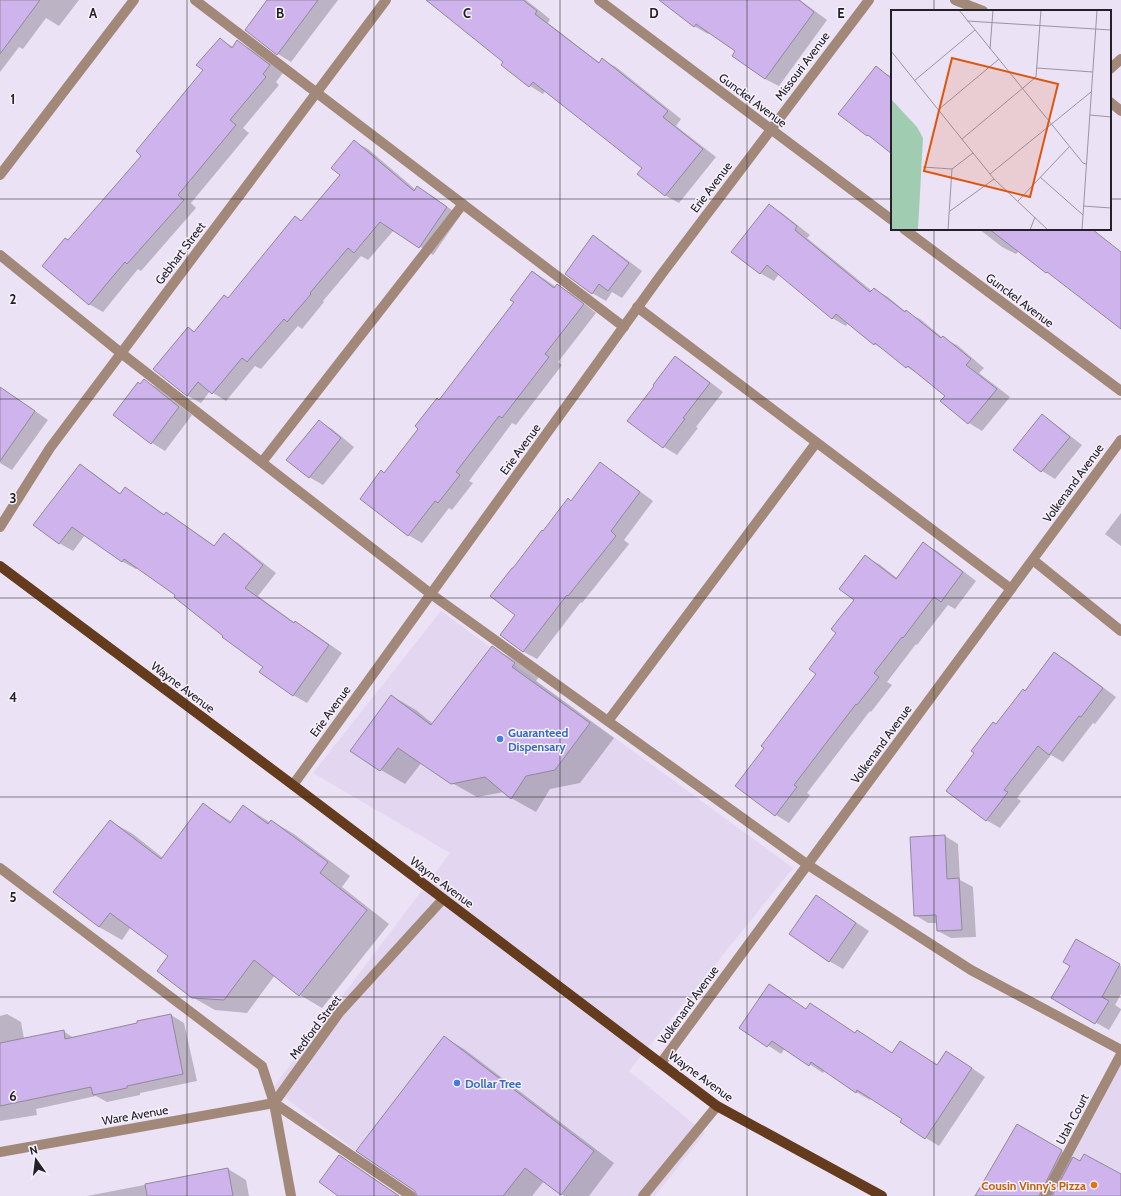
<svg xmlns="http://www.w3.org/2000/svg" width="1121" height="1196" viewBox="0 0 1121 1196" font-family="Cabin,sans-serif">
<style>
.built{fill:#e2d6f0}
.shadow{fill:#0003}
.building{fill:#ceb3ed;stroke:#91899b}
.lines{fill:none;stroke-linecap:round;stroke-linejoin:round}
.service{stroke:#a18878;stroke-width:10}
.minor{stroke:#a18878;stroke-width:10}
.primary{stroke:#643b1c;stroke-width:10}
.grid{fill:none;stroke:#232027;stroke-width:1;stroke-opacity:0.55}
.shop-dot{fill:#3f7fe0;stroke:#f6f1fd;stroke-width:1.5}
.food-dot{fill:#e8710a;stroke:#f6f1fd;stroke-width:1.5}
.labels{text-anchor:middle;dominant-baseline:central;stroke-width:3;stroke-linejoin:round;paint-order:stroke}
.street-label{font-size:12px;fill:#232027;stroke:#f6f1fd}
.shop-label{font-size:12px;font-weight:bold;fill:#366cbe;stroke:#f6f1fd;text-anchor:start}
.food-label{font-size:12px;font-weight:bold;fill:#c56008;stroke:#f6f1fd;text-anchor:end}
.inset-road{fill:none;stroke:#9b94a3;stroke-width:1}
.view{fill:#de560d;fill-opacity:0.15;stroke:#de560d;stroke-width:2}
.inset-edge{fill:none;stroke:#232027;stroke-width:2}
.grid-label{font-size:13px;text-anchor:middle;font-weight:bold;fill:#232027;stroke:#f6f1fd;stroke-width:3;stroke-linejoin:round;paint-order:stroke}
</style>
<rect width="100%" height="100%" fill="#ebe2f6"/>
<path class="built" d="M441,611L793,868L629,1071L705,1133L655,1196H414L273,1088L450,853L313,773Z
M1121,1061V1196H1035Z"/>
<path class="shadow" d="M0,0H79L59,26L46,18L23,49L19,47L0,72Z
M268,0H338L291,62L278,54L246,30Z
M438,0H526L550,19L548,23L600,63L603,60L616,67L681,119L676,126L716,157L679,203L666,196L638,174L644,168L546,90L543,94L530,86L502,64L504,62Z
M671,0H800L827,20L779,86L765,79L737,51L710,32L708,34L694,26Z
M220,39L233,47L237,42L251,49L283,73L276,82L279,85L243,128L249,133L191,203L196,208L141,271L138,269L103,312L89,304L69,241L142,156L204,70Z
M876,68L892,77V152L880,143L867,135Z
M355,142L368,149L416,190L418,188L431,195L460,216L433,255L394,230L368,260L361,256L323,301L324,302L302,329L298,326L261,369L255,366L226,401L210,391L201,403L188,396L154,369L188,328L195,332L229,299L296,217L302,221L341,175Z
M769,205L782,213L810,235L807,238L872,291L874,289L888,297L906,312L920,319L943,338L957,345L984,368L979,373L1010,397L982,431L969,423L946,396L920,375L907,367L888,352L874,344L848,323L846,326L832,318L779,274L774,281L760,273Z
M979,229H1091L1121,252V327L1019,251L1016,254L1002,247Z
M594,237L607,245L642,271L622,298L612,292L606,301L592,293Z
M533,272L546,280L556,287L557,285L571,293L596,313L558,362L562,365L516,425L512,423L469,481L473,483L452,510L449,508L422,543L408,535L385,474L515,302Z
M675,357L688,365L723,392L696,427L698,428L677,455L664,447L629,421Z
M145,381L158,388L192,415L165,451L152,443L141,385Z
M1,389L15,397L48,420L12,470L0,463V391Z
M1042,416L1055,424L1082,445L1055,479L1042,471Z
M319,421L332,429L354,447L323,485L309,477Z
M600,464L614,472L653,501L624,540L629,544L582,603L581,602L537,659L524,652L501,635L516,615L513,570L543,532L572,502Z
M80,465L93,473L121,494L125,489L138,496L165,515L166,513L179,521L215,546L224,535L238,543L276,573L258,596L295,623L309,630L342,653L307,703L293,695L264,666L225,636L176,595L138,568L136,569L123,562L85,535L73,551L59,543Z
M1121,513V546L1105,534Z
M923,544L937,551L976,581L955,609L948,605L917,645L916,644L887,682L892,685L871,712L870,711L807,793L810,795L789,823L776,815L737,786L766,748L817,674L855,600L865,557L879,564L897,578Z
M492,647L516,661L539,677L536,681L614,738L580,783L550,789L536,812L511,798L504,792L477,797L452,783L422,762L405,784L381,770L351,751L392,696L416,710L433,724Z
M1055,653L1068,661L1116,697L1095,724L1093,723L1063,762L1051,755L1017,798L1021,801L1000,828L986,820L997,725L1025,692Z
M203,804L232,822L244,806L271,823L272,821L294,834L350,876L342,887L389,924L322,1008L300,995L275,975L247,1013L215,1010L192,997L169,956L131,927L122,940L99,927L110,821L133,834L163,858Z
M945,836L958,844L960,880L973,887L976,937L951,938L938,931L937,923H928L915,915Z
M817,897L830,905L869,931L843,969L829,961Z
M1076,941L1121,966V994L1115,1005L1121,1009V1010L1109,1030L1053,998L1071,966Z
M810,1004L855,1033L893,1054L900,1042L938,1065L960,1060L985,1077L939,1146L926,1138L903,1119L871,1098L870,1100L856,1092L825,1070L823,1073L785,1048L781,1054L740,1027L807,1010Z
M7,1014L21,1022L24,1039L63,1031L74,1038L138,1024L171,1015L184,1023L197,1081L140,1093V1095L107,1102L96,1096L36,1109L37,1115L0,1121V1016Z
M444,1037L464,1049L614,1163L589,1196H564L544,1181L532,1196H427Z
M1017,1125L1080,1162L1121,1175V1196H977Z
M340,1157L353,1164L400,1196H339Z
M228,1169L246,1180L249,1196H87Z"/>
<path class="building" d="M0,0H40L0,54Z
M267,0H318L277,55L245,30Z
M426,0H523L537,11L535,14L599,63L602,58L668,111L663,117L703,149L665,196L637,174L642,168L533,82L529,87L501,65L503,62Z
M659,0H799L814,12L765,79L732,56L735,51L696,24L694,27Z
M220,38L232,48L237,40L270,65L263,74L266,77L230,120L236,125L178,195L184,200L127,264L125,262L89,305L42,266L65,238L68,240L141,156L136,151L203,70L196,65Z
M876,66L892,79V154L868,135L867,136L838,114Z
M354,140L414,191L417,186L447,207L419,248L380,222L354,253L348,248L310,293L311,294L287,322L284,319L247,362L242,358L212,394L198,382L187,396L153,369L188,327L194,332L224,295L228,298L295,216L301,221L340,175L331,168Z
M769,204L797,226L795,230L870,292L874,288L905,312L906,310L941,338L943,336L971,359L966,365L997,389L968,424L940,401L945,396L908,366L906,368L875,343L874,345L836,314L832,319L767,265L760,274L731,252Z
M989,229H1092L1121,252V329L1047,272L1046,273Z
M593,235L629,263L608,291L599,284L592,294L565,274Z
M532,271L554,288L557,284L584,304L545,354L549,357L502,418L499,416L456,472L460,475L438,503L435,501L408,536L360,499L381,470L384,473L418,429L415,426L437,398L439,400L514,302L510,300Z
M675,356L710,383L683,418L685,419L663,448L627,421L654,386L653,385Z
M144,379L179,407L151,444L113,415L138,382L140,384Z
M0,387L35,411L0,461Z
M1042,414L1070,437L1041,472L1013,450Z
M319,420L341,438L309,478L286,460Z
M600,462L640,492L611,531L616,536L568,596L567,595L523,652L500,635L515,615L490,596L512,568H513L542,530L543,531L568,498L571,501Z
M80,464L120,494L125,487L164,515L166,512L214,546L224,533L263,565L245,588L294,623L295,621L329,645L293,696L259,672L263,667L222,637L223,636L174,597L175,595L124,559L122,562L72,527L59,544L33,525Z
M923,542L963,572L941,602L934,597L903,638L902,637L874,673L879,677L857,705L856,704L794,785L797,787L775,816L735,786L764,748L761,746L816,674L809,669L836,633L831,629L854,600L839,589L865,555L896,579Z
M492,646L515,663L512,667L590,723L555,770L526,776L511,799L485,777L451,784L398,748L380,771L350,751L391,695L431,725Z
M1054,652L1103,688L1081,717L1079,716L1049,755L1038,746L1004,790L1008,792L986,821L946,791L974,753L971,751L993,722L996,724L1023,689L1025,691Z
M203,803L230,823L243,805L268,824L271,820L328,862L320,873L367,910L299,996L254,960L224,1000L192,998L157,971L168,956L110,913L99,927L53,892L110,820L161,859Z
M945,835L947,879L959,878L962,930L937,931L936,915L914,916L910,837Z
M816,895L856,923L829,962L789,934Z
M1076,939L1120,964L1102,997L1109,1001L1095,1024L1051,998L1070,966L1063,962Z
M769,984L806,1009L810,1003L855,1033L857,1030L892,1053L900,1041L937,1065L946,1051L972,1068L925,1139L900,1122L902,1119L857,1090L856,1093L811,1062L809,1066L772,1041L767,1047L739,1028Z
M171,1014L183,1074L127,1086V1088L93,1095L91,1087L0,1106V1043L64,1030L65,1039L137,1023V1021Z
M444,1036L594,1151L561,1195L525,1168L503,1196H417L415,1191L356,1151Z
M1017,1124L1062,1150L1039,1196H975Z
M1084,1154L1121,1174V1196H1052L1073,1157L1080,1161Z
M339,1155L399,1196H338L319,1182Z
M228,1168L233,1196H147L145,1184Z"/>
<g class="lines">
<path class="service" d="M195,0L624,327
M955,0L983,11
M1110,69L1121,59
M1110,102L1121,111
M0,175L134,0
M0,255L121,353L431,594L808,865L971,970L1121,1050
M637,307L1011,589
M262,462L463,204
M1033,560L1121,631
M608,721L816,443
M0,868L262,1066L274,1103L411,1196"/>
<path class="minor" d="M599,0L892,220
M904,229L1121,391
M0,527L50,448L386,0
M293,785L661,275L869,0
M661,1063L1121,440
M0,1152L274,1103
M291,1196L274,1103L339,1013L443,899
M643,1196L717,1106
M1045,1196L1121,1054"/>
<path class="primary" d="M0,566L293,785L717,1106L882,1196"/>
</g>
<path class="grid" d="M187,0V1196M374,0V1196M560,0V1196M747,0V1196M934,0V11M0,199H892M1110,199H1121M934,229V1196M0,399H1121M0,598H1121M0,797H1121M0,997H1121"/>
<g class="shop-dot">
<circle cx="500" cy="739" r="4"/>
<circle cx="457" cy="1083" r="4"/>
</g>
<circle class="food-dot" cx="1094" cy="1185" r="4"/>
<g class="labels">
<g class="street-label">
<text transform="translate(802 66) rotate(-53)">Missouri Avenue</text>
<text transform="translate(753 100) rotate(37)">Gunckel Avenue</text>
<text transform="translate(711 187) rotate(-53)">Erie Avenue</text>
<text transform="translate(180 253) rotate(-53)">Gebhart Street</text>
<text transform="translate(1020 300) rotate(37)">Gunckel Avenue</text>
<text transform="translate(520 449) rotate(-54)">Erie Avenue</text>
<text transform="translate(1073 483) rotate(-54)">Volkenand Avenue</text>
<text transform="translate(183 687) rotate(37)">Wayne Avenue</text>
<text transform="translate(330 711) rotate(-54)">Erie Avenue</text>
<text transform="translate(881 744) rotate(-54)">Volkenand Avenue</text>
<text transform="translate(442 882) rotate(37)">Wayne Avenue</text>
<text transform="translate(688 1005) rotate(-54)">Volkenand Avenue</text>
<text transform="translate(315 1027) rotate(-53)">Medford Street</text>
<text transform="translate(701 1076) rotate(36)">Wayne Avenue</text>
<text transform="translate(135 1115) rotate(-10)">Ware Avenue</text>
<text transform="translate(1072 1119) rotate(-62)">Utah Court</text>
</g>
<g class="shop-label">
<text x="508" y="732">Guaranteed<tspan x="508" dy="14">Dispensary</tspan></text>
<text x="465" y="1083">Dollar Tree</text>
</g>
<g class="food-label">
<text x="1086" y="1185">Cousin Vinny's Pizza</text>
</g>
</g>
<g transform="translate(891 10)">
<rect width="220" height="220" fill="#ebe2f6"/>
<path d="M0,89L26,117L32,128L27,220H0Z" fill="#a0cdb2"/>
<path class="inset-road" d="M68,0L192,153L195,154M76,11L220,20M99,39L102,0M0,41L103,169L157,220M146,58L202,62M23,71L84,20M47,100L108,49M199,105L220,107M71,129L145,67L150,0M32,157L61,159M99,164L200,82M149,167L192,205M127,191L178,137M192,196L220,198M59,201L103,169M57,220L61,159L82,143M139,220L144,207M191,220L206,0"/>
<path class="view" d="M61,48L167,74L139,187L33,161Z"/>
<rect width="220" height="220" class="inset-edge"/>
</g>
<g class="grid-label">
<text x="93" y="18">A</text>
<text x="280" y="18">B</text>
<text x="467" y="18">C</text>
<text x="654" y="18">D</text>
<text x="841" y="18">E</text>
<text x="13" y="104">1</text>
<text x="13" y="304">2</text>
<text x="13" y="503">3</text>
<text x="13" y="702">4</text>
<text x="13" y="902">5</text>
<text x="13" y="1101">6</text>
</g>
<g transform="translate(36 1160) rotate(346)" stroke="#f6f1fd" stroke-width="3" paint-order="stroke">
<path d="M0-3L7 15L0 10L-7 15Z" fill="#232027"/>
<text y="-6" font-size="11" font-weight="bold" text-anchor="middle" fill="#232027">N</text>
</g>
</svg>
